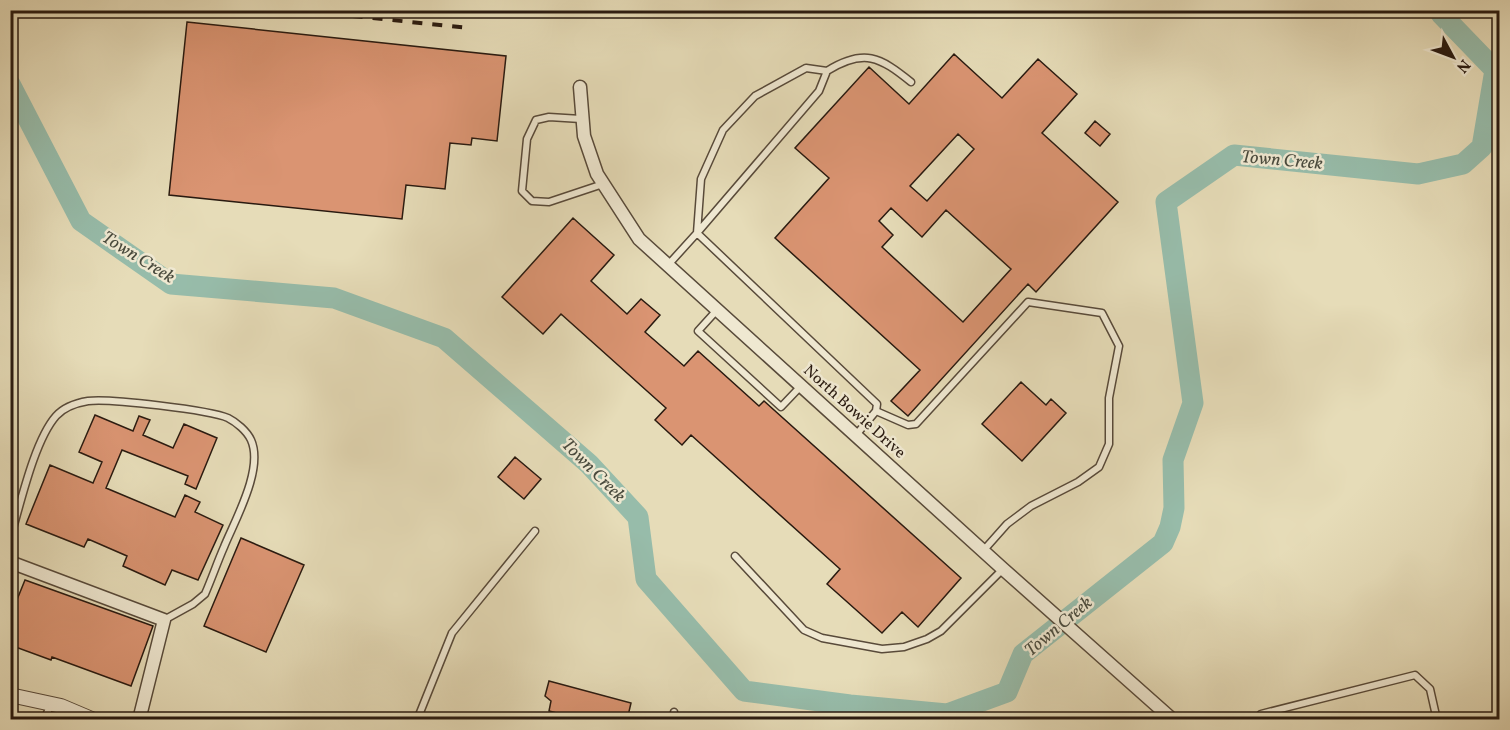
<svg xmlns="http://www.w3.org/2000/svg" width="1510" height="730" viewBox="0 0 1510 730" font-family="Vollkorn,serif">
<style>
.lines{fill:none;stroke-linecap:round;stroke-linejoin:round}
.river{stroke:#97bcaa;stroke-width:21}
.building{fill:#da9472;stroke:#291a10;stroke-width:1.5;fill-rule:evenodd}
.service-casing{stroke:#584a3a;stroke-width:9}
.minor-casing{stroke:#584a3a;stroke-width:15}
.tertiary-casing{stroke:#584a3a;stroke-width:16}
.service{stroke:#efe8d1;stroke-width:6}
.minor{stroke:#efe8d1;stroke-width:12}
.tertiary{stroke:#efe8d1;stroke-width:14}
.rail{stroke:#291a10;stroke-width:4;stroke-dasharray:10 10;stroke-linecap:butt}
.labels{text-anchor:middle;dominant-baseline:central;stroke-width:5;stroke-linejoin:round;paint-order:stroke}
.street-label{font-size:16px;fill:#291a10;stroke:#efe8d1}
.water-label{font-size:18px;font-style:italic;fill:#4a4b3e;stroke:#efe8d1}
</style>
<rect width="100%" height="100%" fill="#e6dcb8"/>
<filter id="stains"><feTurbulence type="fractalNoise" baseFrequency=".00333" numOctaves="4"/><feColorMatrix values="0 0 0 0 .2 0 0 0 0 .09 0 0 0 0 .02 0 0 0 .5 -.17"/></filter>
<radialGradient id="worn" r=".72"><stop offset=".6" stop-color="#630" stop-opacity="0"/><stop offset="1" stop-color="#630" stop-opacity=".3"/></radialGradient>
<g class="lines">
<path class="river" d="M10,84L81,221L171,284L334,298L444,338L589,464L638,517L646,579L744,691L850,705L947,714L1007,692L1023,654L1163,543L1170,527L1174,508L1173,460L1193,403L1166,202L1234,155L1418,174L1463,164L1482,147L1495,70L1441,14L1442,10"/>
</g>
<path class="building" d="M187,22L506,56L497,141L472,138L471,145L450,143L445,189L406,185L402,219L169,195Z
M954,54L1002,98L1038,59L1077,94L1042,133L1118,202L1036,292L1028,284L908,416L891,401L920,370L775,238L829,178L795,148L869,67L909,104ZM958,134L974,149L927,201L910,186ZM891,208L922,237L946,210L1011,269L963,322L882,247L893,235L879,221Z
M1095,121L1110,134L1100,146L1085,133Z
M573,218L614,255L591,281L627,314L641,299L660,315L645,332L684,366L698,351L759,406L764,401L961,578L918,627L902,612L882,633L827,584L840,569L691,435L682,445L655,420L666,408L561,314L543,334L502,297Z
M1021,382L1046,405L1051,399L1066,413L1022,461L982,424Z
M95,415L133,431L139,416L150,420L143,435L173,448L184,424L217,438L196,489L185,484L188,476L122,450L106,488L175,517L185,495L200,502L195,512L223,525L198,580L172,570L165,585L123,566L127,556L88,539L84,547L26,524L50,465L93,483L102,462L79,452Z
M515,457L541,479L524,499L498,477Z
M241,538L304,565L266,652L204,626Z
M25,580L153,626L131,686L52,657L51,660L10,645V617Z
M549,681L631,703L627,720H584L549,711L551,701L545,696Z"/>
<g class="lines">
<g class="service-casing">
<path id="service" d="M827,71C864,48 880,57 911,82
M581,119L549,117L536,120L527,139L522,191L532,201L549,202L603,184
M668,265L697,233L701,179L723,130L755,96L806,68L827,71L819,91L697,233L877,404L876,411L856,435
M717,310L698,331L781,407L801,386
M876,411L908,425L916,424L1028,302L1102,313L1119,346L1109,398V444L1099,467L1078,482L1031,506L1007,524L983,551
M10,539C20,506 34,441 56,416C64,407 76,403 88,401C108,398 210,410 228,418C236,422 247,431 251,440C264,469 235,520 224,547C217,563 212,578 205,594L193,604L164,620
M735,556L804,630L822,638L882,649L904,647L927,639L941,631L1003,569
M44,720L51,704
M417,720L452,633L535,531
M673,720L674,712
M1256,720L1261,714L1415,675L1430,689L1437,720"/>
</g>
<g class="minor-casing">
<path id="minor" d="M580,87L584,136L597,174L639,239L1003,569L1173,720
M10,562L164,620L139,720"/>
</g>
<g class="tertiary-casing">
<path id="tertiary" d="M10,695L61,706L94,720"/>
</g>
<use href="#service" class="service"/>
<use href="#minor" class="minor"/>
<use href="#tertiary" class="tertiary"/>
<path class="rail" d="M293,10L470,28"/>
</g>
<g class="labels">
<g class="street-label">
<text transform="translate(854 412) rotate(42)">North Bowie Drive</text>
</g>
<g class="water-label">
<text transform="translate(1282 161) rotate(5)">Town Creek</text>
<text transform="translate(138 258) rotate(32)">Town Creek</text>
<text transform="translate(593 471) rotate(45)">Town Creek</text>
<text transform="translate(1059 627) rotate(-40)">Town Creek</text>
</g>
</g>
<rect width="1510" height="730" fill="none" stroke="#e6dcb8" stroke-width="36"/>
<rect x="12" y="12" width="1486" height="706" fill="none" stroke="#291a10" stroke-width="3"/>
<rect x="18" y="18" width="1474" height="694" fill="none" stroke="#291a10" stroke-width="1.5"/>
<g transform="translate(1453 57) rotate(131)" stroke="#efe8d1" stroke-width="4.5" paint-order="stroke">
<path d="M0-4.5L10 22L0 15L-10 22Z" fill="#291a10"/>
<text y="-9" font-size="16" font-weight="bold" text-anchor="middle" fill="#291a10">N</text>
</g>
<rect width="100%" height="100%" filter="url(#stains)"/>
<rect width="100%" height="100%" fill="url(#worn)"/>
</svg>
